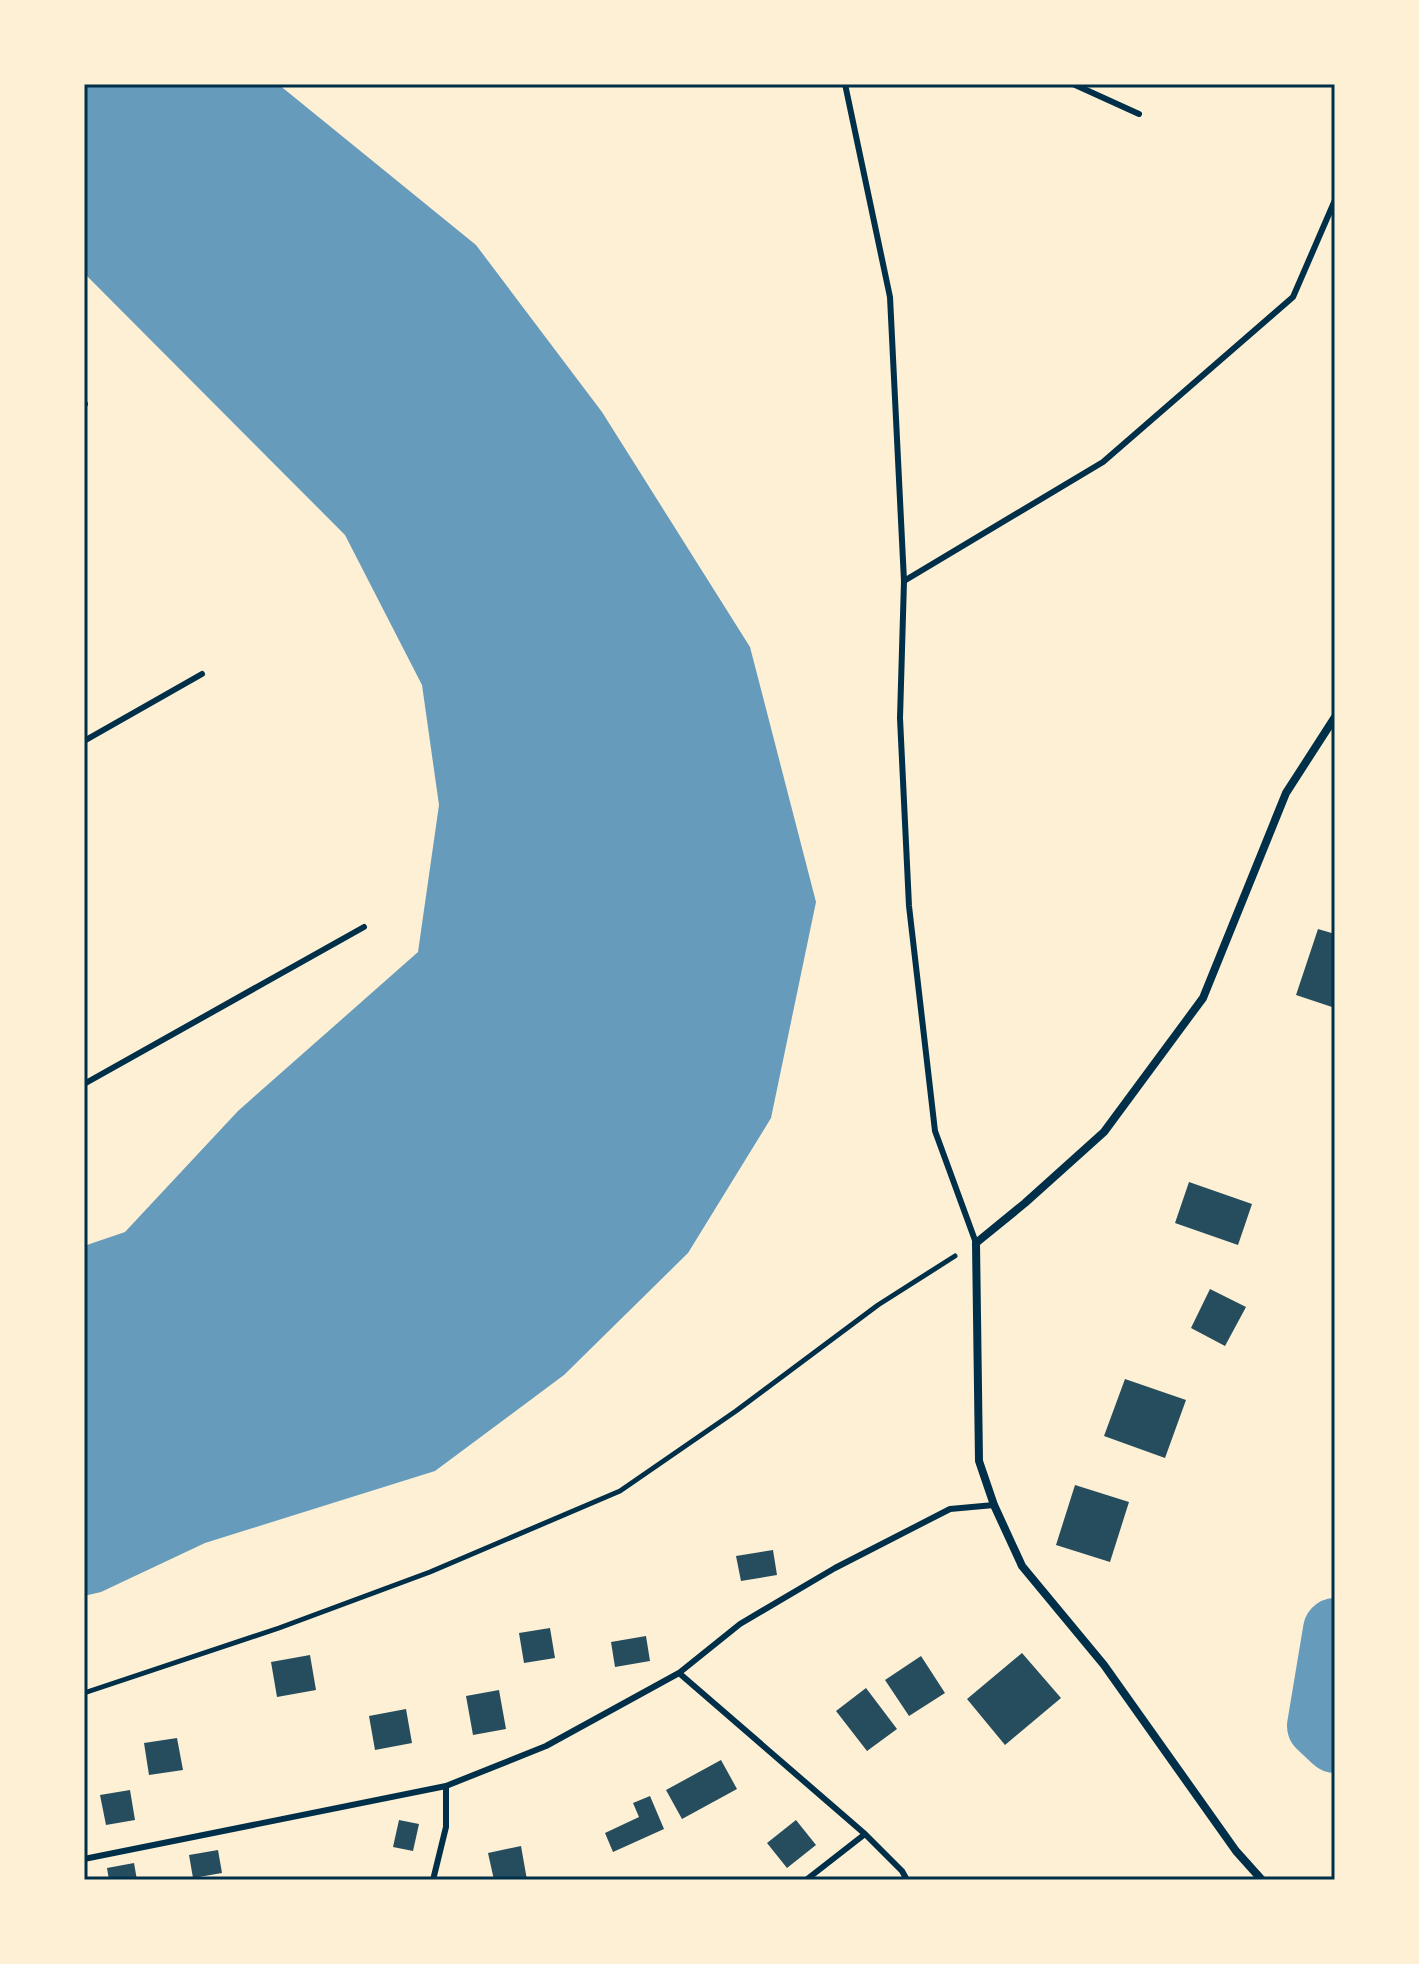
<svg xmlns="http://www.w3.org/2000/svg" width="1419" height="1964" viewBox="0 0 1419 1964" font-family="Ubuntu,sans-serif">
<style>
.water{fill:#669bbc}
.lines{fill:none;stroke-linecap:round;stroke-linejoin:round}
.river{stroke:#669bbc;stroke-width:64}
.building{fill:#264d5e}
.path{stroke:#003049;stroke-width:5}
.service{stroke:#003049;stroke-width:6}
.minor{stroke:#003049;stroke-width:8}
.neatline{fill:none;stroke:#003049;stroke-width:3}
</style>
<rect width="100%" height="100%" fill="#fdf0d5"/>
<path class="water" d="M84,84H278L476,245L602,412L750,647L816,902L771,1118L688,1253L564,1375L435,1471L205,1543L101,1592L84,1596V1246L125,1232L238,1111L418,952L439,805L422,685L345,535L84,273Z"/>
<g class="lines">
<path class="river" d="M1335,1630L1319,1726L1335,1741"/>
</g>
<path class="building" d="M1318,929L1335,934V1008L1296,995Z
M1189,1182L1252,1204L1238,1245L1175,1223Z
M1210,1289L1246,1307L1225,1346L1191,1328Z
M1125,1379L1186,1400L1165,1458L1104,1436Z
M1075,1485L1129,1502L1110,1562L1056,1545Z
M773,1550L777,1575L741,1581L736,1556Z
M550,1628L555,1658L524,1663L519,1633Z
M646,1636L650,1661L615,1667L611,1642Z
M1022,1653L1061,1698L1005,1745L967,1699Z
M310,1655L316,1690L277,1697L271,1662Z
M921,1656L945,1693L909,1716L885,1680Z
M866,1688L897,1729L867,1751L836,1711Z
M499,1690L506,1729L473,1735L466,1696Z
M406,1709L412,1743L375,1750L369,1716Z
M177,1738L183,1770L149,1775L144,1743Z
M721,1760L737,1789L682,1819L666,1790Z
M130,1790L135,1820L106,1825L100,1795Z
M650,1796L664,1829L613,1852L605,1833L639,1817L633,1803Z
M399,1820L419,1824L413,1851L393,1847Z
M796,1820L816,1845L787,1868L767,1843Z
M521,1846L527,1880H494L488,1853Z
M218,1850L222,1873L193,1878L189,1855Z
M134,1863L137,1880H109L107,1868Z"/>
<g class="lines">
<path class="path" d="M84,1693L279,1628L430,1572L620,1491L736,1411L878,1305L955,1256"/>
<path class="service" d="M845,84L890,297L904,581L900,718L909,906L935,1131L976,1243
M1073,84L1139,114
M84,404H85
M904,581L1103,462L1293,297L1335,200
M84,741L202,674
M84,1084L364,927
M679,1673L865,1834L806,1880
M865,1834L902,1871L907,1880
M84,1859L446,1786L546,1746L679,1673L740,1624L835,1568L950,1509L994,1505
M433,1880L446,1827V1786"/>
<path class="minor" d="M1262,1880L1236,1851L1104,1665L1022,1566L994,1505L979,1461L976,1243L1025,1203L1104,1132L1203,998L1286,793L1335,717"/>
</g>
<rect width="1419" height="1964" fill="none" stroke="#fdf0d5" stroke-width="172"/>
<rect x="86" y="86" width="1247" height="1792" class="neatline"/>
</svg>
